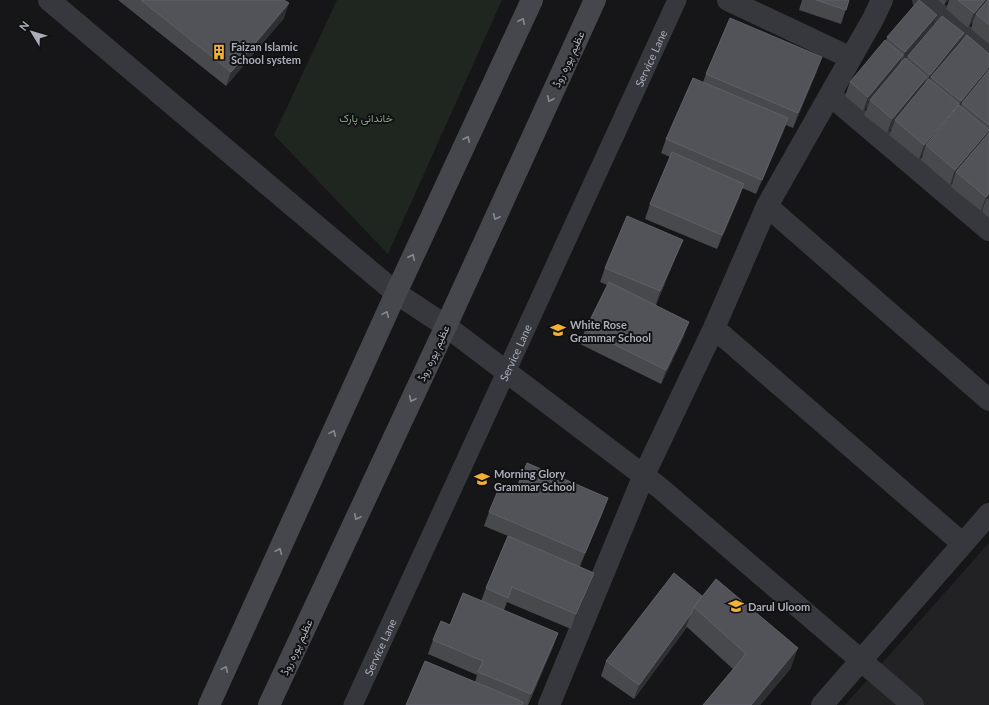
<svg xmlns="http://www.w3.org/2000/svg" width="989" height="705" viewBox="0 0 989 705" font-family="Lato,Vazirmatn,sans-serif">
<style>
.built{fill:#222225}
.park{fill:#1e261f}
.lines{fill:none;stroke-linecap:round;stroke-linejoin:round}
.service{stroke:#37383d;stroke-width:19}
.minor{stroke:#37383d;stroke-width:22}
.secondary{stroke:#45474d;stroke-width:22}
.wall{fill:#47494d}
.shaded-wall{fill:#2f3033}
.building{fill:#525359;stroke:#5f6168}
.oneway{stroke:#858993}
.labels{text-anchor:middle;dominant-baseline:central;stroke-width:4;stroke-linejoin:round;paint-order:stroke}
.poi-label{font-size:11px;font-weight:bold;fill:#a8adb8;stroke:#111113;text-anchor:start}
.street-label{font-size:11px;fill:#a8adb8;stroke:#111113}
.park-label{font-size:11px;fill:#7fa381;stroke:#111113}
</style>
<rect width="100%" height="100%" fill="#161618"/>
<path class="built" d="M989,543V705H845Z"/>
<path class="park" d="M337,0H502L388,254L274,135Z"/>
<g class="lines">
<path class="service" id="s1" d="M353,705L677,0"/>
<path class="minor" d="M49,0L396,293L446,326L660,488L913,705
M728,0L851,58
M923,0L989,57
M830,95L989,230
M767,206L989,400
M714,328L963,544
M549,705L644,475L714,328L767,206L873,19L882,0
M822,705L989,514"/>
<path class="secondary" d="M209,705L396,293L532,0
M269,705L446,326L595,0"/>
</g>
<path class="wall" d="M118,0H284V18L226,86Z
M802,0H849L841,24L799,10Z
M938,0H948L944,5Z
M949,0H989V44L971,29L973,21L968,28L946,9Z
M937,15L932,27L964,33L961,42L989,54V218L982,212L983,208L981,211L951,187L953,181L950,185L921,160L923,154L919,159L889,135L892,128L887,133L864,115L868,106L863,111L845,96L850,82L886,41L887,37Z
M817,71L793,128L786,125L756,194L742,188L739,198L717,249L645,219L650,204L670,157L661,153L666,139L703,82L706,74Z
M677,254L656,305L684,336L661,384L580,344L585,330L607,285L600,282L605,268Z
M514,494L603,512L580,566L589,587L571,629L507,602L504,610L558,633L553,647L528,705H406L475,682L477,675L428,654L433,640L450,625L481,601L486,588L508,536L484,526L489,512Z
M702,596L791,668L760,705H703L733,669L687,627L634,699L601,676L606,661Z"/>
<path class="shaded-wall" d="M946,0H948L944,5Z
M985,0H989L976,14L973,21L968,28L974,13Z
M289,3L284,18L226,86L231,72Z
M937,15L932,29L908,56L900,67L905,52Z
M964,33L959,48L931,77L929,84L924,89L930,75Z
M903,55L898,69L870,100L868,106L863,111L868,97Z
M822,57L817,71L793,128L798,113Z
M989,67V75L962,103L959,111L955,116L961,101Z
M927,77L922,92L895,120L892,128L887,133L892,119Z
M959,104L953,118L926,145L923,154L919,159L924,145Z
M788,118L783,133L756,194L762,180Z
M989,130L984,144L956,172L953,181L950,185L955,170Z
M744,184L739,198L717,249L722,235Z
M989,193V200L987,198L983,208L981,211L986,197Z
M683,240L677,254L655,306L660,291Z
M689,322L684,336L661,384L666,370Z
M608,498L603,512L579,567L585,553Z
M594,573L589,587L571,629L576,614Z
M691,614L686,627H687L634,699L639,685Z
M558,633L553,647L527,705L531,694Z
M798,648L791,668L760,705H751Z"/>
<path class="building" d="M141,0H284L289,3L231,72Z
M816,0H849L846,10Z
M919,0L937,15L905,52L887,37Z
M958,0H985L974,13Z
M988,0H989V25L976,14Z
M942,16L964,33L930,75L908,56Z
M730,18L822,57L798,113L706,74Z
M967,35L989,54V67L961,101L931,77Z
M885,40L903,55L868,97L850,82Z
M905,58L927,77L892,119L870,100Z
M989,70V125L962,103Z
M693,78L788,118L762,180L666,139Z
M929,79L959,104L924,145L895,120Z
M959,105L989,130L955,170L926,145Z
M989,133V193L986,197L956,172Z
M672,152L744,184L722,235L650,204Z
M627,216L683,240L660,291L605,268Z
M609,282L689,322L666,370L585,330Z
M527,463L608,498L585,553L489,512L499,488L514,494Z
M508,536L594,573L576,614L512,587L508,598L486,588Z
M674,573L702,596L694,607L691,614L639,685L606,661Z
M716,579L798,648L751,705H703L746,654L694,607Z
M463,593L558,633L531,694L478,672L483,661L433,640L441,621L450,625Z
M425,661L523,702L522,705H406Z"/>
<defs><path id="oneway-chevron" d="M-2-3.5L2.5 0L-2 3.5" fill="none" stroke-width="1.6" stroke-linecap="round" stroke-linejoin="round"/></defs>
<g class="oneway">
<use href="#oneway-chevron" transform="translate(522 21) rotate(-65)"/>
<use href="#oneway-chevron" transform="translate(550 99) rotate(115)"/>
<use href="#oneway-chevron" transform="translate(467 139) rotate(-65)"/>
<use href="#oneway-chevron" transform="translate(496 217) rotate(115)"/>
<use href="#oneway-chevron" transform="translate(412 257) rotate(-65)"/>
<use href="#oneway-chevron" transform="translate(386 314) rotate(-66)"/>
<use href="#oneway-chevron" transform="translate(412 399) rotate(115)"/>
<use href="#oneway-chevron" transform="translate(333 433) rotate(-66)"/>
<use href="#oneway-chevron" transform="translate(357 517) rotate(115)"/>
<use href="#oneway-chevron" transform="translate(279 551) rotate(-66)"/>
<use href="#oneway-chevron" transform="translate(225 669) rotate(-66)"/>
</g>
<defs>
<g id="building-bare" transform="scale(1.2)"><path d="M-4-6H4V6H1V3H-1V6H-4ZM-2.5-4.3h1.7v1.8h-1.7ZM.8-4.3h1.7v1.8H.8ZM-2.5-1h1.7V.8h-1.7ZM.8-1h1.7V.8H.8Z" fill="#f2b134" stroke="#111113" stroke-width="2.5" paint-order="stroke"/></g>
<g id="school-bare" transform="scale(1.2)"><path d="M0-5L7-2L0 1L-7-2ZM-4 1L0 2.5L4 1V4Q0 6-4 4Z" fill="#f2b134" stroke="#111113" stroke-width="2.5" paint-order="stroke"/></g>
</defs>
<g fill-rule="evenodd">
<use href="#building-bare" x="219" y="52"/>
<use href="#school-bare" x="558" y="330"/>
<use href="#school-bare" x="482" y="479"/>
<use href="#school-bare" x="736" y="606"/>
</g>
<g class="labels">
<g class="poi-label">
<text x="231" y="46">Faizan Islamic<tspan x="231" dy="13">School system</tspan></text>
<text x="570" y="324">White Rose<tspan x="570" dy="13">Grammar School</tspan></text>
<text x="494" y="473">Morning Glory<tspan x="494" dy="13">Grammar School</tspan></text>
<text x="748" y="606">Darul Uloom</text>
</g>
<g class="street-label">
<text stroke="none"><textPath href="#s1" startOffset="712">Service Lane</textPath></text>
<text transform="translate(568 59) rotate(-65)">عظیم پورہ روڈ</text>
<text transform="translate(433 353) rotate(-65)">عظیم پورہ روڈ</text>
<text stroke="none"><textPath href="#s1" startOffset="388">Service Lane</textPath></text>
<text transform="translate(296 647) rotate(-65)">عظیم پورہ روڈ</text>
<text stroke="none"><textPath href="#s1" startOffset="64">Service Lane</textPath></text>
</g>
<g class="park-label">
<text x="366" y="117">خاندانی پارک</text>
</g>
</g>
<g transform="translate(32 32) rotate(308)" stroke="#111113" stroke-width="3" paint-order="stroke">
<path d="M0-3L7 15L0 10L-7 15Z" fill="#a8adb8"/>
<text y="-6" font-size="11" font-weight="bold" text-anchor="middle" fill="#a8adb8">N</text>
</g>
</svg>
